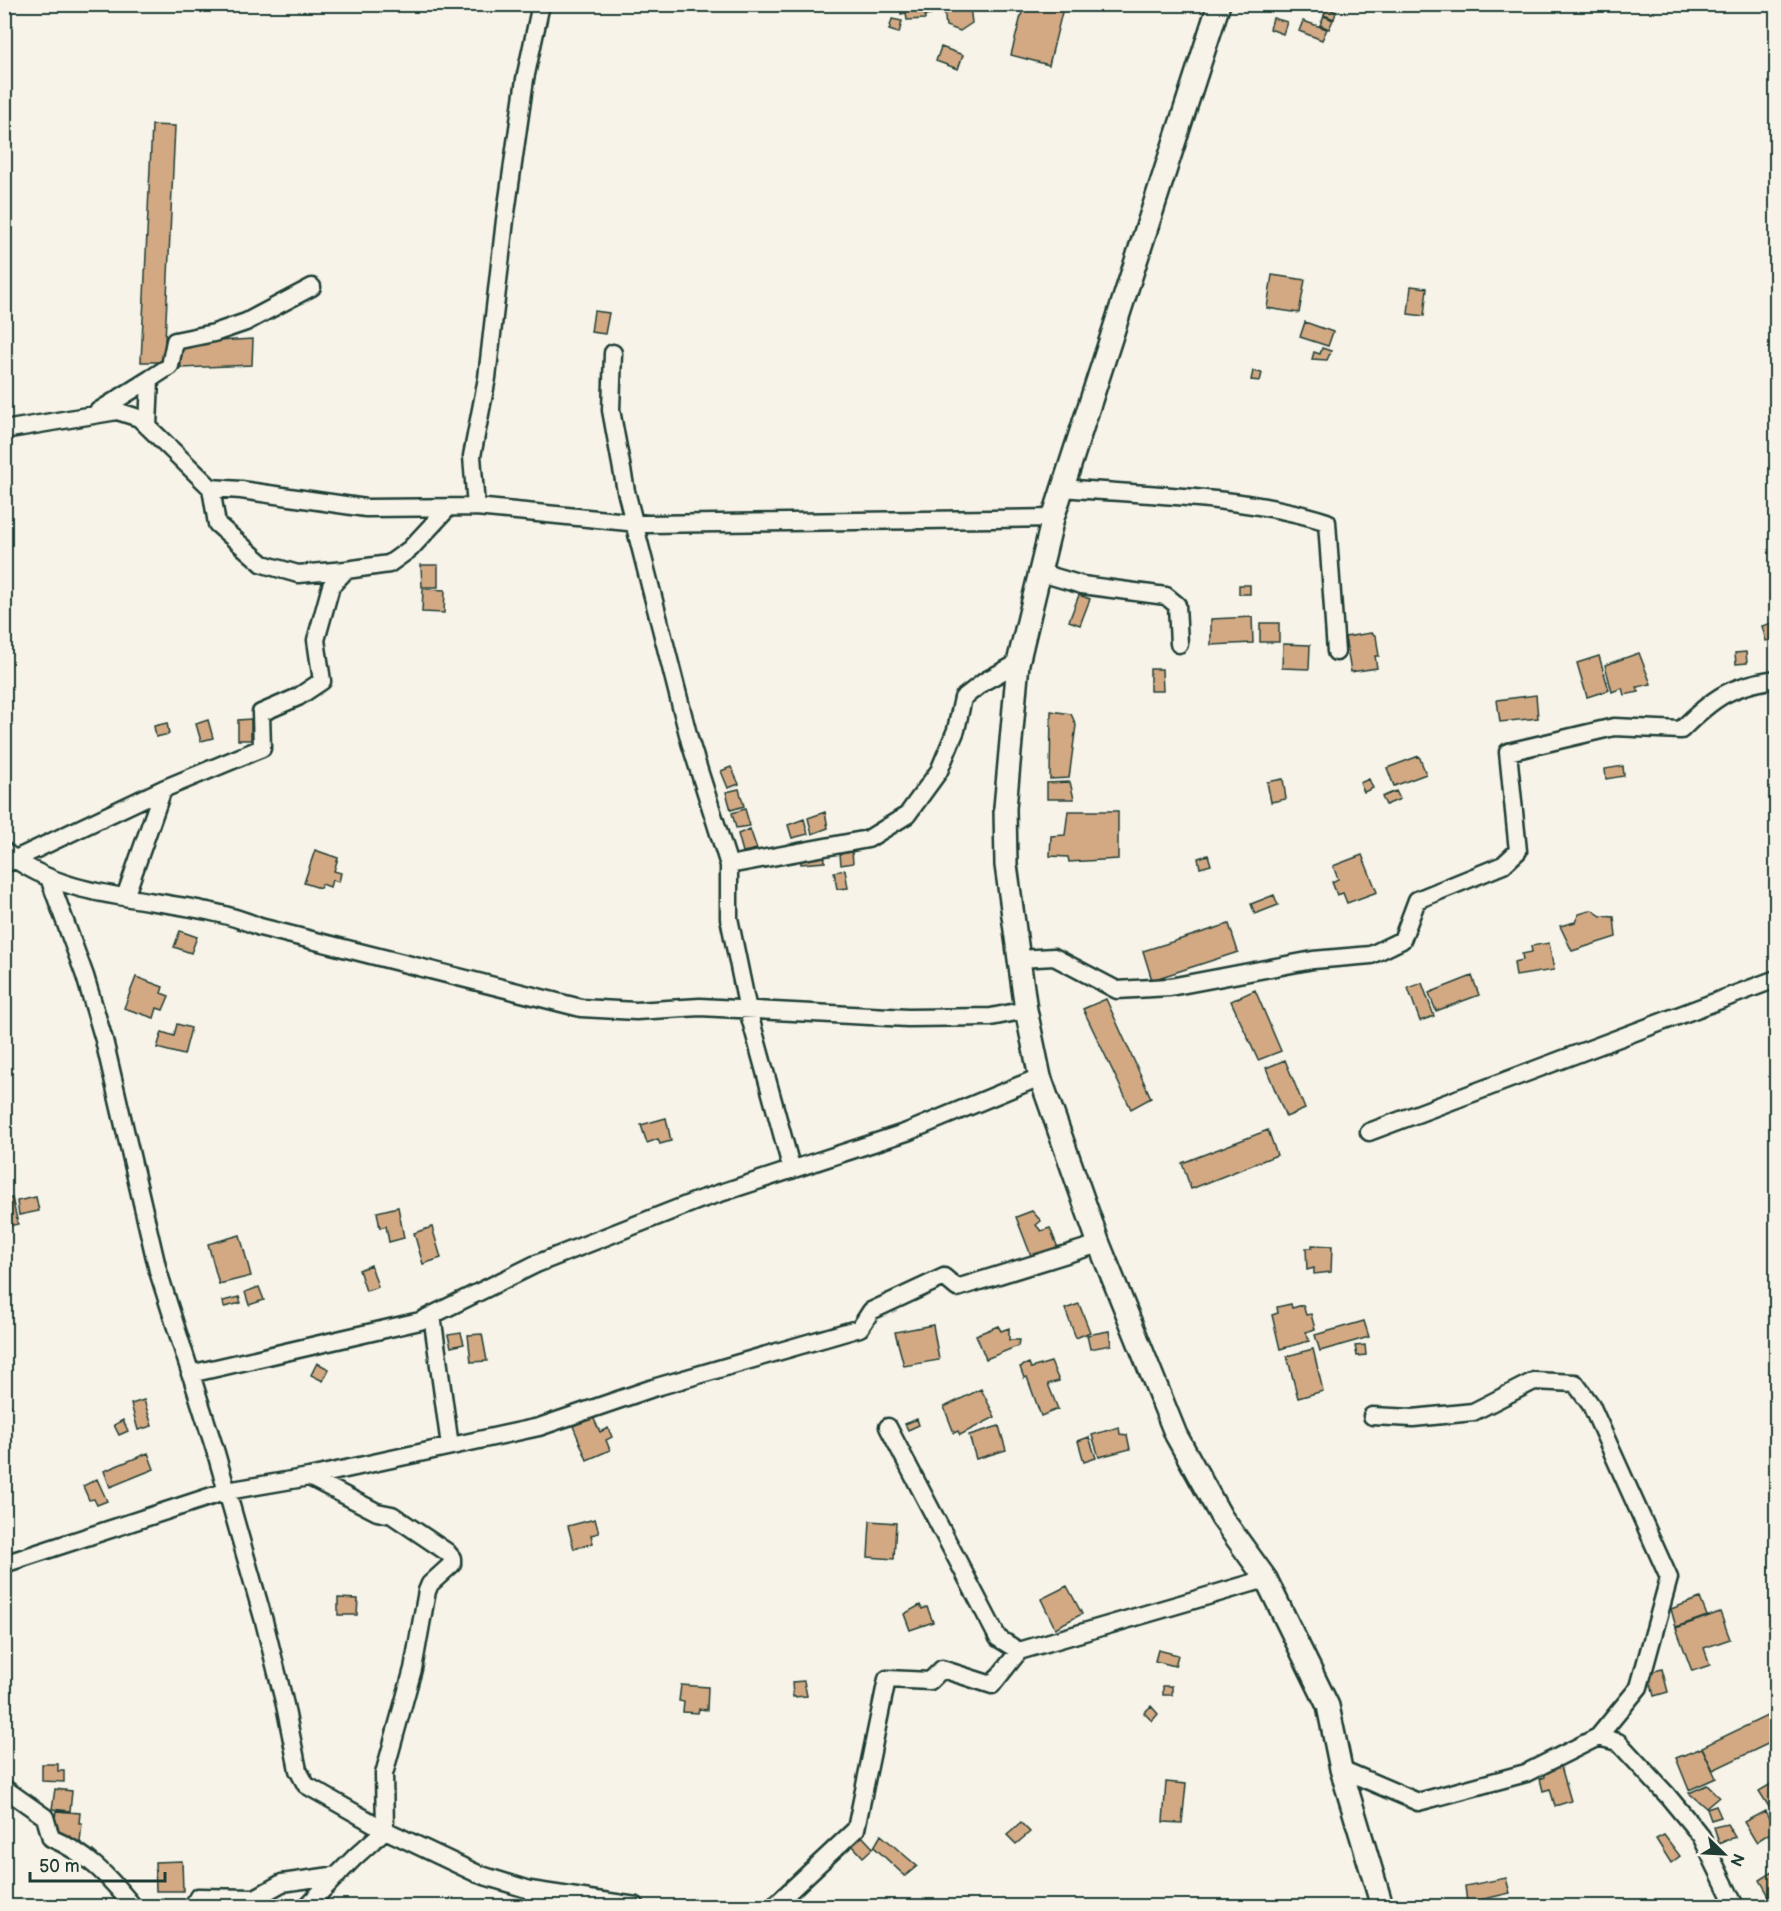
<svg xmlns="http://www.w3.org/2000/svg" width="1781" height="1911" viewBox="0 0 1781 1911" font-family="'Balsamiq Sans',sans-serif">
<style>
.building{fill:#d3a984;stroke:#1f3d34;stroke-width:1.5}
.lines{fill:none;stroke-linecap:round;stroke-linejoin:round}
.minor-casing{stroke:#1f3d34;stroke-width:21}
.tertiary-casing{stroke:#1f3d34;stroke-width:26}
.minor{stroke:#f7f3e8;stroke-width:16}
.tertiary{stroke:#f7f3e8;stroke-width:21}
</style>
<rect width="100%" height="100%" fill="#f7f3e8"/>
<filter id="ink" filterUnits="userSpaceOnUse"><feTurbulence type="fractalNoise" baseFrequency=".0167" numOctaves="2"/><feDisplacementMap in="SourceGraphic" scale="12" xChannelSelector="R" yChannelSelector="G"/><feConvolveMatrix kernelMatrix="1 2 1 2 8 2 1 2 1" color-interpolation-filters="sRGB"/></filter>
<g filter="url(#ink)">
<path class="building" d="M900,4H933L931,14L925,15V19L907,20L906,13L901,14Z
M953,4L970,7L972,23L960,31L946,26L944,10Z
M1024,4H1064L1049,65L1011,55Z
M1327,8L1336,12L1334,19L1324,15Z
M1324,16L1333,20L1329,29L1320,25Z
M1273,18L1287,22L1283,34L1270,29Z
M892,19L902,21L899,33L889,30Z
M1303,21L1327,29L1322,40L1299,31Z
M941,47L963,55L958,69L936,61Z
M152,125L175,126L164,362H141Z
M1272,275L1305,280L1299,313L1267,308Z
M1411,286L1427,288L1424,316L1408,314Z
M594,311L609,313L605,334L591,332Z
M1305,322L1333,332L1328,346L1300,337Z
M253,339L252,365L181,368L180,343Z
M1322,348L1331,351L1327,360L1312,359L1314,352L1320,354Z
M1253,371L1262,373L1260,381L1251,380Z
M421,565H438V587H422Z
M1239,585H1250V594H1239Z
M423,589L445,590L444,613L422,612Z
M1079,595L1090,599L1080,625L1069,621Z
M1252,617L1253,643L1211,645V619Z
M1776,622V639L1766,641L1762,626Z
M1260,623H1279V642H1260Z
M1371,633L1376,636L1379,656H1375L1377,668L1351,672L1345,637Z
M1283,644L1310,645L1309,669L1282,668Z
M1746,652L1747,663L1736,664L1735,653Z
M1639,653L1651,684L1637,687L1639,692L1624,695L1622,688L1612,692L1605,665Z
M1599,656L1609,690L1587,697L1577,663Z
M1150,669H1162L1163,691H1150Z
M1536,695L1538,718L1500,722L1497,700Z
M1051,711L1071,714L1076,725L1069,778L1050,779Z
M251,719V740H238V720Z
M208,720L213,738L201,741L196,724Z
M167,723L169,734L156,737L154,726Z
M1419,756L1426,774L1394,786L1387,768Z
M1623,766L1624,776L1606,779L1605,769Z
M731,767L739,784L728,788L721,771Z
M1283,779L1286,799L1271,802L1267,782Z
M1369,779L1373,788L1364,792L1360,783Z
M1070,782L1074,799H1047V783Z
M739,789L744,806L731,810L726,792Z
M1396,791L1400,799L1386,805L1382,797Z
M745,809L750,826L736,828L732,813Z
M1068,811H1118V859L1069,862L1068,857L1050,856L1051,836L1065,835Z
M825,812L828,828L812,834L808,818Z
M804,819L808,834L792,838L788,825Z
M750,829L757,849L743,852L738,834Z
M315,850L338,858L334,871L341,873L339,882L332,880L330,887L322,884L320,888L304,883Z
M824,851L825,862L801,864L800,853Z
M852,852L853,863L841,865L840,854Z
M1208,855L1211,865L1200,868L1198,858Z
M1362,855L1377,892L1347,903L1343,893L1337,895L1332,882L1338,879L1333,866Z
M845,870L848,888L837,889L834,872Z
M1274,895L1278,905L1255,914L1251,904Z
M1592,910L1601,916L1614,917L1616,937L1572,951L1560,926L1575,922L1579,914Z
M1229,924L1238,952L1152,980L1143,951Z
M180,931L197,937L191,953L174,947Z
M1549,943L1554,970L1516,976L1514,962L1523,960L1522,954L1532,952L1531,946Z
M1472,976L1479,995L1436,1011L1429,993Z
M136,977L163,987L161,993L169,996L163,1010L157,1008L154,1018L124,1008Z
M1422,983L1434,1016L1420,1021L1408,988Z
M1255,990L1281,1051L1258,1060L1231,1001Z
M1106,999L1151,1098L1131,1109L1083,1009Z
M177,1024L191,1028L184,1055L157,1048L162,1032L174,1036Z
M1285,1060L1305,1109L1286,1117L1266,1068Z
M666,1118L671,1141L660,1144L658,1139L647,1143L641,1125Z
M1268,1130L1277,1155L1191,1189L1182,1163Z
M36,1197L39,1211L19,1215L17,1201Z
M12,1198L18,1224L4,1227V1200Z
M398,1207L404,1238L389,1242L386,1226L380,1228L377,1212Z
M1032,1211L1041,1221L1036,1225L1041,1231L1050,1228L1058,1248L1032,1258L1016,1217Z
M432,1227L441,1258L423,1264L414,1233Z
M240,1235L251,1276L219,1284L208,1244Z
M1312,1245L1332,1246L1331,1272L1314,1274V1268L1307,1270L1306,1248H1312Z
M371,1265L378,1287L366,1291L359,1270Z
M259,1287L264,1300L249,1305L245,1292Z
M239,1297L241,1303L224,1307L223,1301Z
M1079,1304L1090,1332L1076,1338L1065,1309Z
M1291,1304L1292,1308L1303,1305L1306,1315L1311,1314L1315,1329L1306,1332L1309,1341L1280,1349L1272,1315L1278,1313L1277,1307Z
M1364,1321L1369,1337L1320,1351L1315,1335Z
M933,1325L939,1360L904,1366L895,1332Z
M998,1326L1001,1331L1009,1328V1340H1019L1018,1346L986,1359L976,1335Z
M1109,1331L1111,1345L1090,1349L1087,1335Z
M461,1333L464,1344L451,1347L448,1335Z
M482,1334L487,1361L471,1362L468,1335Z
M1365,1345L1366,1355L1357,1356L1355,1346Z
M1313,1349L1323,1391L1298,1398L1287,1356Z
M1051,1362L1059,1381L1048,1384L1058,1409L1041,1416L1027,1377L1024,1378L1020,1367L1029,1363L1031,1368Z
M317,1363L329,1369L323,1381L311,1375Z
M981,1389L995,1417L960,1435L958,1431L954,1433L944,1407Z
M4,1390L11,1406L4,1408Z
M144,1400L152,1426L138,1430L131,1404Z
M593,1417L600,1432L608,1428L612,1437L606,1440L610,1450L587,1460L573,1426Z
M917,1419L919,1425L908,1430L905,1424Z
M123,1420L128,1431L119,1435L114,1425Z
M999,1426L1006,1450L976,1459L969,1435Z
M1119,1427L1120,1434L1127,1435L1130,1449L1099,1457L1092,1435Z
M1089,1437L1096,1458L1084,1462L1078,1441Z
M148,1453L154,1469L110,1487L104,1471Z
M97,1479L107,1501L97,1505L94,1499L89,1500L83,1486Z
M595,1519L599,1533L591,1535L593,1543L574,1549L568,1526Z
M870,1521L896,1523L894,1559L868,1557Z
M1067,1586L1082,1614L1055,1628L1041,1599Z
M338,1598L358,1599L357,1615H338Z
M1700,1598L1707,1616L1676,1627L1671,1609Z
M920,1605L922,1609L927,1607L933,1622L910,1630L904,1614Z
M1720,1612L1730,1639L1704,1648L1710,1665L1692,1671L1676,1628Z
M1158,1650L1178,1655L1175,1666L1155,1661Z
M1662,1669L1668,1692L1654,1696L1648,1673Z
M804,1681L807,1696L793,1697L792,1682Z
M681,1685L708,1687L707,1710L699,1709L698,1713L683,1712L684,1702L679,1701Z
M1163,1686H1172V1695H1163Z
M1151,1706L1158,1714L1152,1721L1144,1713Z
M1771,1714L1776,1726V1740L1713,1770L1702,1747Z
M1702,1748L1716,1778L1689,1790L1676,1758Z
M1560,1763L1571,1801L1555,1806L1550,1789L1543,1791L1540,1779L1545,1777L1543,1768Z
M42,1764H58V1771H64V1782L42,1781Z
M1776,1781V1818L1759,1791Z
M1166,1782L1186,1784L1182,1823L1163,1822Z
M1707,1785L1719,1797L1706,1808L1689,1793Z
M55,1789L72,1791L70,1811L52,1809Z
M1716,1806L1721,1817L1711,1820L1707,1809Z
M56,1811L80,1813L79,1823H82L80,1842L57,1839L53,1833Z
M1765,1811L1775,1830L1756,1842L1744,1822Z
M1021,1823L1030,1832L1016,1844L1007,1835Z
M1727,1824L1735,1837L1719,1843L1714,1827Z
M861,1835L873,1848L863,1857L851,1844Z
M881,1835L917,1866L905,1876L874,1847Z
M1664,1835L1680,1856L1671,1863L1656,1839Z
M182,1861L183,1891H156L155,1862Z
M1776,1870V1903L1774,1905L1760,1880Z
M1506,1878L1510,1893L1467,1903L1465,1886Z"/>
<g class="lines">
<g class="minor-casing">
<path id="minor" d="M613,353L611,410L626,491L690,742L729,865V918L748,1010L792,1170
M97,412L150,379
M148,427L150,379L170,366L175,341L214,333L246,322L312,287
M4,430L117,411L139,418L211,488L241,490L366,508L476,507L648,524L1053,518
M211,488L217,524L263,564L298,574L346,570
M1062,488C1147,495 1246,496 1327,522L1336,652
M476,507L472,456L487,378L505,220L525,79L541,4
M1041,573L1082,585L1166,596L1177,605L1179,644
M4,851C76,910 179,892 260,927L581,1008L636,1011L700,1007L908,1018L991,1017L1026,1010
M7,863L163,789L262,748L261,713L298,697L322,681L316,640L331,586L346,570L389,564L410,549L448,508
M729,865L868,839L907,815L939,771L956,730L963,698L985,681L1018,663
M49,878L85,976L104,1040L158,1271L216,1453L264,1621L285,1705L298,1770L306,1785L320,1793L385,1830L478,1874L530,1890L636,1906
M125,897L163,789
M1019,959L1054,957L1117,990L1170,987L1313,960L1371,955L1402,940L1417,900L1503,865L1518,851L1508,752L1614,727L1681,730C1714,697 1730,686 1776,679
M1369,1132L1776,979
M432,1315L450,1446
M190,1374L420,1321L536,1264L699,1200L907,1132L1040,1077
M888,1427L998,1638L1019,1651
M309,1477L539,1427L653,1388L860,1328L871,1311L944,1277L957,1288L1099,1244
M4,1564L227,1491L309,1477L377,1512L392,1515L447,1552L452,1558V1564L430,1584L427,1591L413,1669L384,1774L385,1830L355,1857L307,1906
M1598,1737L1618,1742L1667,1795L1701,1836L1735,1906
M1341,1769L1418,1802L1526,1773L1598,1737L1639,1687L1669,1578L1591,1405L1575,1383L1534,1381L1473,1412L1413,1418L1372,1416
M4,1788L45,1817L51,1838C88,1854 108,1876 133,1906
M530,1890L538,1906
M193,1906L198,1897L255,1898L282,1883L338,1875
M774,1906L856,1829L887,1679L930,1681L942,1669L992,1685L1019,1651L1266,1579"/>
</g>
<g class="tertiary-casing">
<path id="tertiary" d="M1219,4L1053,518L1018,663L1005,808L1006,865L1026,1010L1040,1077L1099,1244L1176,1435L1222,1518L1266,1579L1328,1706L1341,1769L1382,1906"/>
</g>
<use href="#minor" class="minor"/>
<use href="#tertiary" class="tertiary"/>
</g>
</g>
<rect width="1781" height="1911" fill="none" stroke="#f7f3e8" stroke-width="24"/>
<rect x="12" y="12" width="1757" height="1887" fill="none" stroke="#1f3d34" stroke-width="2" filter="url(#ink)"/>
<g transform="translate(1724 1854) rotate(114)" stroke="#f7f3e8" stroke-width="4.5" paint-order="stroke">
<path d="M0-4.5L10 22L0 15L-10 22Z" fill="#1f3d34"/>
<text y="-9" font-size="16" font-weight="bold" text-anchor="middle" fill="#1f3d34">N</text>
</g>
<path d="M30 1872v9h135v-9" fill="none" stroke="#1f3d34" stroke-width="3"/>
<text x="39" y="1872" font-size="18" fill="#1f3d34" stroke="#f7f3e8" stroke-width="4.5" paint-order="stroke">50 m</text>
</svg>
